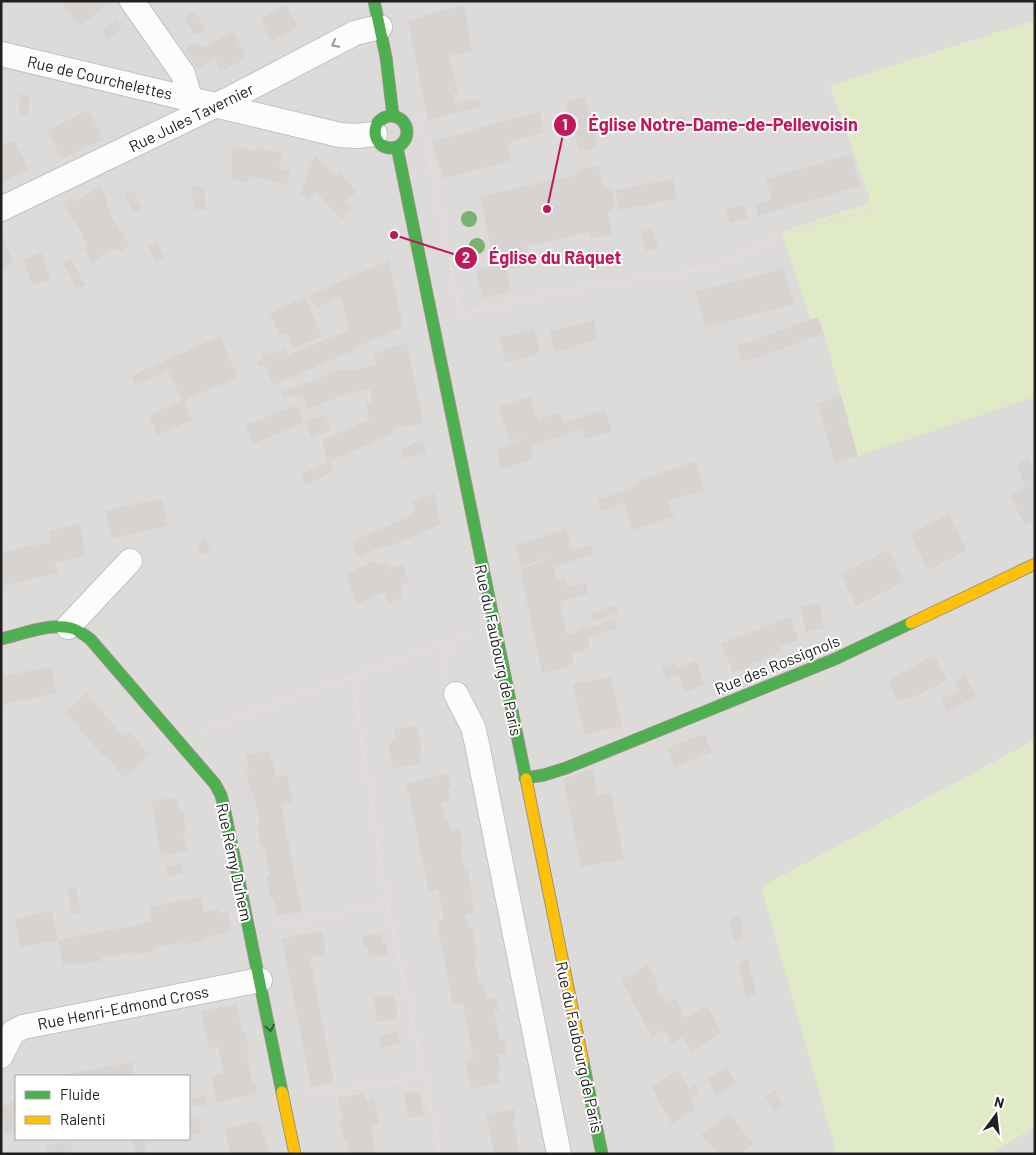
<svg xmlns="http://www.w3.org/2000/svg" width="1036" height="1155" viewBox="0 0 1036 1155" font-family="Barlow,sans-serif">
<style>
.residential{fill:#dddbda;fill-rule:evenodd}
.grass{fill:#e1eac7}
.building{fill:#d6d3d1}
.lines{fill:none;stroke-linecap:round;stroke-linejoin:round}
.street-casing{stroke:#c4c2c1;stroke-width:26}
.fast-casing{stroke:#999580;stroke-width:13}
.slow-casing{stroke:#999580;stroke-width:13}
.path{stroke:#ebdadb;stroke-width:3;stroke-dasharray:2.5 2.5;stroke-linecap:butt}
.street{stroke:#fcfcfc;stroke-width:24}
.fast{stroke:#4caf50;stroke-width:11}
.slow{stroke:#ffc107;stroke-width:11}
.tree{fill:#79b16e}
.oneway{stroke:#999}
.oneway2{stroke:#346036}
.labels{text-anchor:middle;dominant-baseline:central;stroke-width:4;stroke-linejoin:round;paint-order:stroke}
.street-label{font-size:16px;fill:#202020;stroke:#fff}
.leader{fill:none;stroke:#c2185b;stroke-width:2}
.callout-dot{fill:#c2185b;stroke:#fff;stroke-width:2}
.mark-label{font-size:15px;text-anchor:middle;font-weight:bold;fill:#fff}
.callout-label{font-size:18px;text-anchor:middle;font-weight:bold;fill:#c2185b;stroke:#fff;stroke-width:4;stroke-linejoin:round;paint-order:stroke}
</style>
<rect width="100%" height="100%" fill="#eeebe8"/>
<path class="residential" d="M1,1H1035V740L762,887L837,1154H1ZM16,1076H189V1139H16Z
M1035,1126V1154H991Z"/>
<path class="grass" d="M1035,20V397L858,456L824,334L810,320L781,232L871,202L830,86Z
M1035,740V1126L991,1154H837L761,887Z"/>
<path class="building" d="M61,1H103L106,6L79,26Z
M287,5L298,28L271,41L260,19Z
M464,6L472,50L449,56L458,93L453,94L456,104L479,98L481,106L428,121L408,21L425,17L424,15Z
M195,11L205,30L194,35L184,17Z
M116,20L122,29L107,39L101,32Z
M233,32L245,54L243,55L245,59L221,71L215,59L196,69L186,48L198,42L201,48Z
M20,94L30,96L28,115L19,114Z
M585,97L598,146L580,152L565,103Z
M89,110L103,140L61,159L47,130Z
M540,112L544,132L506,144L511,160L443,179L432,142L521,116L522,118Z
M683,115L686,123L675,127L672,119Z
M14,140L29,169L1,183V146Z
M232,146L257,152L258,148L283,153L279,168L290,171L286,185L248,176L247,183L232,179Z
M851,154L860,186L758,216L755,204L772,199L766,179Z
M315,155L335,176L339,172L357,191L346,201L353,208L342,219L316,192L307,199L300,192Z
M598,165L602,184L612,191L615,205L608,214L612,234L591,238L589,232L527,246L531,265L506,270L511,291L482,298L476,270L495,266L480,196L577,175L576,170Z
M673,179L677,199L619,210L615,190Z
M100,185L108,202L106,203L112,217L119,231H122L129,247L121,251L119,248L109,252L99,257L100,260L92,264L84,248L87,246L81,232L73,218L71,219L63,203L72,199L73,202L93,192L91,190Z
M204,186L206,210L194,211L191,187Z
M133,190L142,209L133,213L124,194Z
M744,204L748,218L730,223L726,209Z
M652,229L659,248L646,251L641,232Z
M1,234L14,262L1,268Z
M157,242L165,258L156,263L148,246Z
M41,252L51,279L33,286L23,260Z
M71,258L85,285L76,289L63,262Z
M389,260L403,327L358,346L359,348L273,385L264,365L260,367L258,362L263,360L261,355L270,351L271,355L285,348L288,355L349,330L341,297L316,308L310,295Z
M784,268L794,304L705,328L695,292Z
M305,297L322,336L294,348L287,333L280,336L270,313Z
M818,317L824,334L743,362L737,346Z
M594,320L598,339L555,352L549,331Z
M534,328L540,353L506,363L499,338Z
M220,336L238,377L184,400L192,420L158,435L149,415L182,401L168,371L136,385L131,376Z
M406,342L424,423L393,429L394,433L330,461L334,471L305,485L301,474L328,462L322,440L369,420L366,404L372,402L370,389L351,392L307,409L302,395L284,398L282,392L345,368L347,371L376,365L374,354Z
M841,395L858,456L835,464L817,404Z
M530,396L538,420L560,412L564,423L605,409L612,431L585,440L581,429L531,446L534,458L501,470L496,449L523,439L522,438L511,442L498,407Z
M297,405L304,423L253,444L246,425Z
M325,414L331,429L312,439L305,422Z
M423,439L426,454L403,458L400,450Z
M1028,458L1035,471V521L1025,526L1010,495L1026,488L1016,464Z
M695,461L704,490L669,501L674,516L633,530L623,503L601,511L598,500L636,486L635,482Z
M434,493L441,524L387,548L386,545L358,557L351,541L412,516L410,513L416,511L412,502Z
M162,498L168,526L111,539L106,511Z
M949,514L967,550L928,570L910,534Z
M80,524L86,556L55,563L58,573L1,586V552L51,542L49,531Z
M566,529L573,551L591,544L594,553L553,568L558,581L565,578L568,588L585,583L589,593L560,602L567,635L578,632L577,629L587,626L588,628L614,620L617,628L587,638L590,648L571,654L574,664L542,674L520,569L546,560V558L520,567L516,546Z
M205,539L210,551L201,555L196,544Z
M889,549L905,582L856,606L840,574Z
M375,561L377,565L386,561L390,569L402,564L409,582L400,586L404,597L388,604L384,592L357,604L346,574Z
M819,602L825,628L806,632L800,606Z
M616,605L618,613L593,621L591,614Z
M790,617L799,640L780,647L781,652L748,665L749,667L733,673L721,643Z
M934,655L947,680L908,700L907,697L898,702L888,681Z
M696,660L704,685L685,693L679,675L666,680L662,667L675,663L677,668Z
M52,666L56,693L1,705V677Z
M965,675L976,697L947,712L941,699L959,690L954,681Z
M611,677L622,726L584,734L573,684Z
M87,693L123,737L130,732L149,755L124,778L104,753L102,755L65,712Z
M417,725L422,750L419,751L422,763L393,769L388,743L396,741L394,730Z
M704,734L712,752L674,768L667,748Z
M270,751L276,777L287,775L293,802L281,805L302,911L277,916L274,898L271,899L266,877L270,876L264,846L261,847L257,825L260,824L253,793H250L246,773L249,772L246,755Z
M592,768L598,796L611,793L624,859L581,867L563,779Z
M448,774L451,787L448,788L450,801L441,803L445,819L448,818L451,830L460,828L463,843L460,844L465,871L468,870L473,899L471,900L474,913L466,915L469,928H472L475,943L477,957L474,958L479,984L483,983L486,999L496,997L499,1010L494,1011L500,1040L504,1039L506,1053L498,1054L500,1070H497L500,1083L471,1089L465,1061L474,1059L463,1004L453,1005L437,921L444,920L439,894V890L429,892L406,783Z
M177,797L180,813L183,812L187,833L183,834L187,851L161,856L151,801Z
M182,864L183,874L168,877L166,866Z
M76,888L81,913L72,914L68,890Z
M201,897L204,912L218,909L219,913L228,911L231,931L207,937V940L197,942L186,944L185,942L154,948L155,951L133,955V952L101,958V961L80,965L79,962L63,966L58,940L152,922L149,907Z
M52,911L58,940L20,947L15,919Z
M740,914L744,937L734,942L729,920Z
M322,931L326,955L310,958L334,1082L311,1087L282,938Z
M381,933L383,943H386L388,954L369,958L367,947H364L362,937Z
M748,958L756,994L746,999L739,964Z
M647,965L658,984L655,985L666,1004L676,998L685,1018L707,1006L722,1033L691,1051L683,1037L671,1044L664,1030L652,1037L621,980Z
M394,994L398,1018L377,1022L373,998Z
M237,1004L242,1031H245L249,1052L246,1053L252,1084L256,1083L257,1094L217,1102L212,1076L224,1074L218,1047L209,1049L201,1011Z
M398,1032L400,1043L381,1047L379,1036Z
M132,1062L134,1076H61V1075Z
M727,1067L736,1083L716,1096L707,1079Z
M679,1070L689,1089L696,1085L699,1093L690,1098L696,1109L672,1125L651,1086Z
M775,1090L784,1106L775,1112L765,1096Z
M420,1092L424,1115L409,1118L404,1094Z
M364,1093L366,1102L374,1100L379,1124L371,1126L376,1153L350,1154L347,1141L344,1142L340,1121L344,1120L338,1098Z
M206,1096L208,1104L193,1107L192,1098Z
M16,1100V1124L15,1125L16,1132L6,1134L1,1107L11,1106L10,1102Z
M514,1109L516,1119L513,1120L519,1151L522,1150L523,1154H494L486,1114Z
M730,1113L753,1145L740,1154H718L701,1134Z
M198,1117L201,1132L189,1135V1118Z
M260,1121L263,1136L265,1135L269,1154H230L225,1128Z
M144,1139L147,1154H136L133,1140Z
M70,1141L73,1152L47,1154L45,1146Z"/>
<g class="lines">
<g class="street-casing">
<path id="street" d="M132,1L183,74L190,98
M1,54L340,135L356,136L375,134
M1,209L233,97L355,33L380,27
M68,627L130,561
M456,694L473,727L477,744L559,1154
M1,1056L13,1032L23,1027L260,980"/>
</g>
<g class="fast-casing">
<path id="fast" d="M374,1L386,57L393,116
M375 132a16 16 0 1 1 32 0a16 16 0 1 1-32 0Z
M397,147L526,779
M1,639C22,634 49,623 71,628C79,630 85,635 91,640L215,784L221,795L224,807L282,1092
M525,778L544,775L566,768L835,659L911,623
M583,1062L602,1154"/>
</g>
<g class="slow-casing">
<path id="slow" d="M911,623L1035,564
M526,779L583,1062
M282,1092L295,1154"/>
</g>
<path class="path" d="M420,116L456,292L458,309
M458,315L564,291L716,267L784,234L879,208
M445,674V654L454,640L470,634
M352,677L387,903L425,1076L440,1154
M203,730L454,640
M275,926L387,903
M308,1096L425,1076"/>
<use href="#street" class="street"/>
<use href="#fast" class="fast"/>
<use href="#slow" class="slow"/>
</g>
<g class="tree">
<circle cx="469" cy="219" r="8"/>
<circle cx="477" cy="246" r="8"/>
</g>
<defs><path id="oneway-chevron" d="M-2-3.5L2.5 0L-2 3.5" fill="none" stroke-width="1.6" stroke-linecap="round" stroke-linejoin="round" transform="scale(1.25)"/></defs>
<use class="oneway" href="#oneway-chevron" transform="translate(335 44) rotate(152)"/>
<use class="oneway2" href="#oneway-chevron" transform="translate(270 1028) rotate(79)"/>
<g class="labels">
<g class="street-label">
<text transform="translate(100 77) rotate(13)">Rue de Courchelettes</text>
<text transform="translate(191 117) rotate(-26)">Rue Jules Tavernier</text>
<text transform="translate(499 650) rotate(78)">Rue du Faubourg de Paris</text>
<text transform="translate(777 664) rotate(-22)">Rue des Rossignols</text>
<text transform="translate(235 862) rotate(78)">Rue Rémy Duhem</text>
<text transform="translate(123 1007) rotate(-11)">Rue Henri-Edmond Cross</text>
<text transform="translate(580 1047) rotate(78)">Rue du Faubourg de Paris</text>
</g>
</g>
<path class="leader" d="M547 209L565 125M394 235L466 258"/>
<g class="callout-dot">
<circle cx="547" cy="209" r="5"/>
<circle cx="394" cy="235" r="5"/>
<circle cx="565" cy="125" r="12"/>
<circle cx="466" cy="258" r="12"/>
</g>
<g class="mark-label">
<text x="565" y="130">1</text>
<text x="466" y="263">2</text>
</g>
<g class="callout-label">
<text x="723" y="131">Église Notre-Dame-de-Pellevoisin</text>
<text x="555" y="264">Église du Râquet</text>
</g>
<rect width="1036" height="1155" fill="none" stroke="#202020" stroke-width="5"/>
<rect x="15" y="1075" width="175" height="65" fill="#ffffff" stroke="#a6a6a6"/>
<rect x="25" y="1091" width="25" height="8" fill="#4caf50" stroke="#a6a6a6"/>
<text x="60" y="1100" font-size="15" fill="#202020">Fluide</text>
<rect x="25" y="1116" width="25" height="8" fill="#ffc107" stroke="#a6a6a6"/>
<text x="60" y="1125" font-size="15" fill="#202020">Ralenti</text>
<g transform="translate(996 1115) rotate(15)" stroke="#ffffff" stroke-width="4" paint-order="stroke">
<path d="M0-4L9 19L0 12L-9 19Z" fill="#202020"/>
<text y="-8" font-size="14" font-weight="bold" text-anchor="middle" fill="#202020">N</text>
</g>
</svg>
